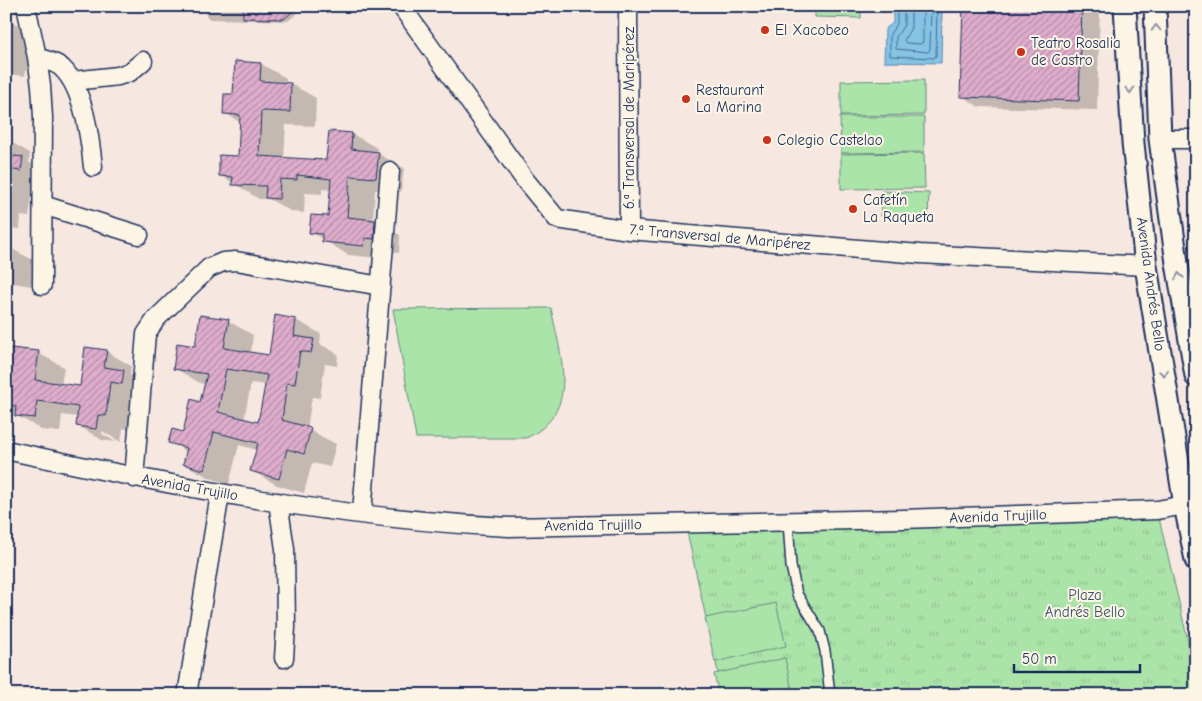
<svg xmlns="http://www.w3.org/2000/svg" width="1202" height="701" viewBox="0 0 1202 701" font-family="'Comic Neue',sans-serif">
<style>
.grass{fill:url(#grass-tufts);stroke:#638a83}
.pitch{fill:#abe4a8;stroke:#638a83}
.water{fill:#85c3e5;stroke:#5b88af}
.shadow{fill:#0003;fill-rule:evenodd}
.lines{fill:none;stroke-linecap:round;stroke-linejoin:round}
.shore{stroke:#456a94;stroke-width:1}
.building{fill:url(#building-hatch);stroke:#1b2f5e;fill-rule:evenodd}
.service-casing{stroke:#1b2f5e;stroke-width:12}
.minor-casing{stroke:#1b2f5e;stroke-width:21}
.tertiary-casing{stroke:#1b2f5e;stroke-width:25}
.service{stroke:#fcf5e5;stroke-width:9}
.minor{stroke:#fcf5e5;stroke-width:18}
.tertiary{stroke:#fcf5e5;stroke-width:21}
.oneway{stroke:#8c92a2}
.poi-dot{fill:#c8321e;stroke:#fcf5e5;stroke-width:2}
.labels{text-anchor:middle;dominant-baseline:central;stroke-width:4;stroke-linejoin:round;paint-order:stroke}
.poi-label{font-size:15px;fill:#1b2f5e;stroke:#fcf5e5;text-anchor:start}
.street-label{font-size:15px;fill:#1b2f5e;stroke:#fcf5e5}
.park-label{font-size:15px;fill:#38536d;stroke:#fcf5e5}
</style>
<defs>
<pattern id="grass-tufts" width="24" height="20" patternUnits="userSpaceOnUse" patternTransform="scale(1.25)"><rect width="24" height="20" fill="#abe4a8"/><path d="M3 7l-1-3M5 7V3M7 7l1-3M15 17l-1-3M17 17v-4M19 17l1-3" fill="none" stroke="#93c493"/></pattern>
<pattern id="building-hatch" width="6" height="6" patternUnits="userSpaceOnUse" patternTransform="scale(1.25)"><rect width="6" height="6" fill="#dfadcb"/><path d="M-1 1l2-2M0 6l6-6M5 7l2-2" fill="none" stroke="#b48da8"/></pattern>
</defs>
<rect width="100%" height="100%" fill="#f6e7e0"/>
<filter id="ink" filterUnits="userSpaceOnUse"><feTurbulence type="fractalNoise" baseFrequency=".02" numOctaves="2"/><feDisplacementMap in="SourceGraphic" scale="10" xChannelSelector="R" yChannelSelector="G"/><feConvolveMatrix kernelMatrix="1 2 1 2 8 2 1 2 1" color-interpolation-filters="sRGB"/></filter>
<g filter="url(#ink)">
<path class="grass" d="M815,6H861V18L815,17Z
M1157,510L1189,645L1196,695H723L685,523Z"/>
<path class="pitch" d="M924,80V115L841,116V81Z
M840,117H924V152L841,153Z
M924,153L925,188L841,189V154Z
M882,191L929,193L928,218L881,216Z
M551,308C560,355 582,412 526,438H416L393,309Z
M776,603L786,646L715,662L705,618Z
M785,658L793,695H719L714,674Z"/>
<path class="water" d="M893,6H942L941,63L884,62L885,29L893,23Z"/>
<path class="shadow" d="M206,6H306L288,21L210,19L206,16Z
M964,6H1100L1097,110L979,107L962,96Z
M1186,6H1196V7L1189,8Z
M6,18L30,32L31,69H26L25,76L6,74Z
M261,64L286,78V84H291L316,98L315,126L286,125L284,159L327,161L352,134L377,148V153L404,168L401,192L375,190L373,221L400,235L399,253L390,252L389,259L348,255L311,232L329,218L332,190L322,189V194L305,193L304,213L292,212L269,199H259L220,175L239,158L241,123L225,113L235,95Z
M6,139L30,153L29,162L48,173L34,183L29,217L21,216L20,229L6,228Z
M6,246L35,261L31,286L13,283L8,313H6Z
M296,320L321,334L320,344L338,354L337,366L325,364L320,398L312,397L307,429L336,444L330,467L312,463L304,493L277,485L252,471L257,450L239,445L229,484L210,478L184,464L187,452L170,442L184,434L200,403L205,384L200,383L174,368L196,347L228,321L253,335L251,353L270,356ZM251,383L267,385L259,424L244,420Z
M106,351L131,366L130,375L149,386L131,430L123,428L121,442L102,431V434L116,442L102,440L77,425L78,417L62,415L60,432L41,430L20,417L6,414V379L38,353L64,367L61,385L81,388Z"/>
<g class="lines">
<path class="shore" d="M897,6V24L890,34V56L934,58L936,56L937,6
M904,6V25L896,37V49L928,52L930,49L931,6
M911,6V28L904,40L906,43L920,44L923,42V6"/>
</g>
<path class="building" d="M243,6H299L284,19L243,18Z
M963,6H1082L1079,101L960,97Z
M235,61L261,63L260,81L291,83L290,112L261,111L259,156L326,160L329,131L352,133L351,149L379,152L376,178L350,176L347,217L375,220L374,239L365,238L364,246L322,242V234L309,233L311,215L328,216L331,179L297,175V180L280,179L279,199L265,198L266,186L232,185L233,177L219,176V155L238,156L240,115L223,114L224,94H233Z
M6,155L23,157L21,171L6,169Z
M200,315L229,319L224,348L269,355L275,315L296,319L294,336L314,339L311,353L300,351L295,384L287,383L282,420L311,428L304,454L287,449L279,479L250,471L258,443L214,432L204,470L183,464L187,448L168,443L172,429L183,432L191,399L200,402L207,374L173,369L177,343L195,346ZM226,369L267,375L258,422L218,412Z
M85,347L107,350L104,367L124,370L122,384L110,382L106,416L98,415L96,429L76,426L78,407L37,401L35,418L15,416L16,406L6,405V374L10,348L39,351L35,380L80,386Z"/>
<g class="lines">
<g class="service-casing">
<path id="service" d="M788,521L791,566L797,594L820,631L825,651L830,695"/>
</g>
<g class="minor-casing">
<path id="minor" d="M26,6L37,57L41,86L43,117L42,285
M401,6L525,180L557,219L629,230L665,233L920,254L1146,266
M628,6L629,230
M37,57C44,60 56,62 62,68C84,89 90,138 93,167
M73,81L118,76L130,72L143,61
M1160,139H1196
M43,205L139,235
M6,450C172,486 339,519 509,527L903,519L1157,510L1185,505
M134,478L146,334L156,319L209,268L223,262L236,261L381,286
M278,502L285,549L286,627L284,658
M362,513L390,171
M187,695L220,494"/>
</g>
<g class="tertiary-casing">
<path id="tertiary" d="M1125,6L1133,143L1146,266L1185,505L1196,560
M1155,6L1160,139L1177,263L1196,376"/>
</g>
<use href="#service" class="service"/>
<use href="#minor" class="minor"/>
<use href="#tertiary" class="tertiary"/>
</g>
<defs><path id="oneway-chevron" d="M-2-3.5L2.5 0L-2 3.5" fill="none" stroke-width="1.6" stroke-linecap="round" stroke-linejoin="round" transform="scale(1.25)"/></defs>
<g class="oneway">
<use href="#oneway-chevron" transform="translate(1156 28) rotate(-92)"/>
<use href="#oneway-chevron" transform="translate(1130 90) rotate(87)"/>
<use href="#oneway-chevron" transform="translate(1179 276) rotate(-99)"/>
<use href="#oneway-chevron" transform="translate(1164 373) rotate(81)"/>
</g>
</g>
<g class="poi-dot">
<circle cx="765" cy="30" r="5"/>
<circle cx="1021" cy="52" r="5"/>
<circle cx="686" cy="99" r="5"/>
<circle cx="767" cy="140" r="5"/>
<circle cx="853" cy="209" r="5"/>
</g>
<g class="labels">
<g class="poi-label">
<text x="775" y="30">El Xacobeo</text>
<text x="1031" y="43">Teatro Rosalia<tspan x="1031" dy="17">de Castro</tspan></text>
<text x="696" y="90">Restaurant<tspan x="696" dy="17">La Marina</tspan></text>
<text x="777" y="140">Colegio Castelao</text>
<text x="863" y="200">Cafetín<tspan x="863" dy="17">La Raqueta</tspan></text>
</g>
<g class="street-label">
<text transform="translate(629 118) rotate(-90)">6.ª Transversal de Maripérez</text>
<text transform="translate(720 237) rotate(5)">7.ª Transversal de Maripérez</text>
<text transform="translate(1151 284) rotate(82)">Avenida Andrés Bello</text>
<text transform="translate(190 487) rotate(10)">Avenida Trujillo</text>
<text transform="translate(998 516) rotate(-2)">Avenida Trujillo</text>
<text transform="translate(593 525) rotate(-1)">Avenida Trujillo</text>
</g>
<g class="park-label">
<text x="1085" y="595">Plaza<tspan x="1085" dy="17">Andrés Bello</tspan></text>
</g>
</g>
<rect width="1202" height="701" fill="none" stroke="#fcf5e5" stroke-width="25"/>
<rect x="12" y="12" width="1177" height="676" fill="none" stroke="#1b2f5e" stroke-width="2" filter="url(#ink)"/>
<path d="M1014 664v8h126v-8" fill="none" stroke="#1b2f5e" stroke-width="2.5"/>
<text x="1022" y="664" font-size="15" fill="#1b2f5e" stroke="#fcf5e5" stroke-width="4" paint-order="stroke">50 m</text>
</svg>
